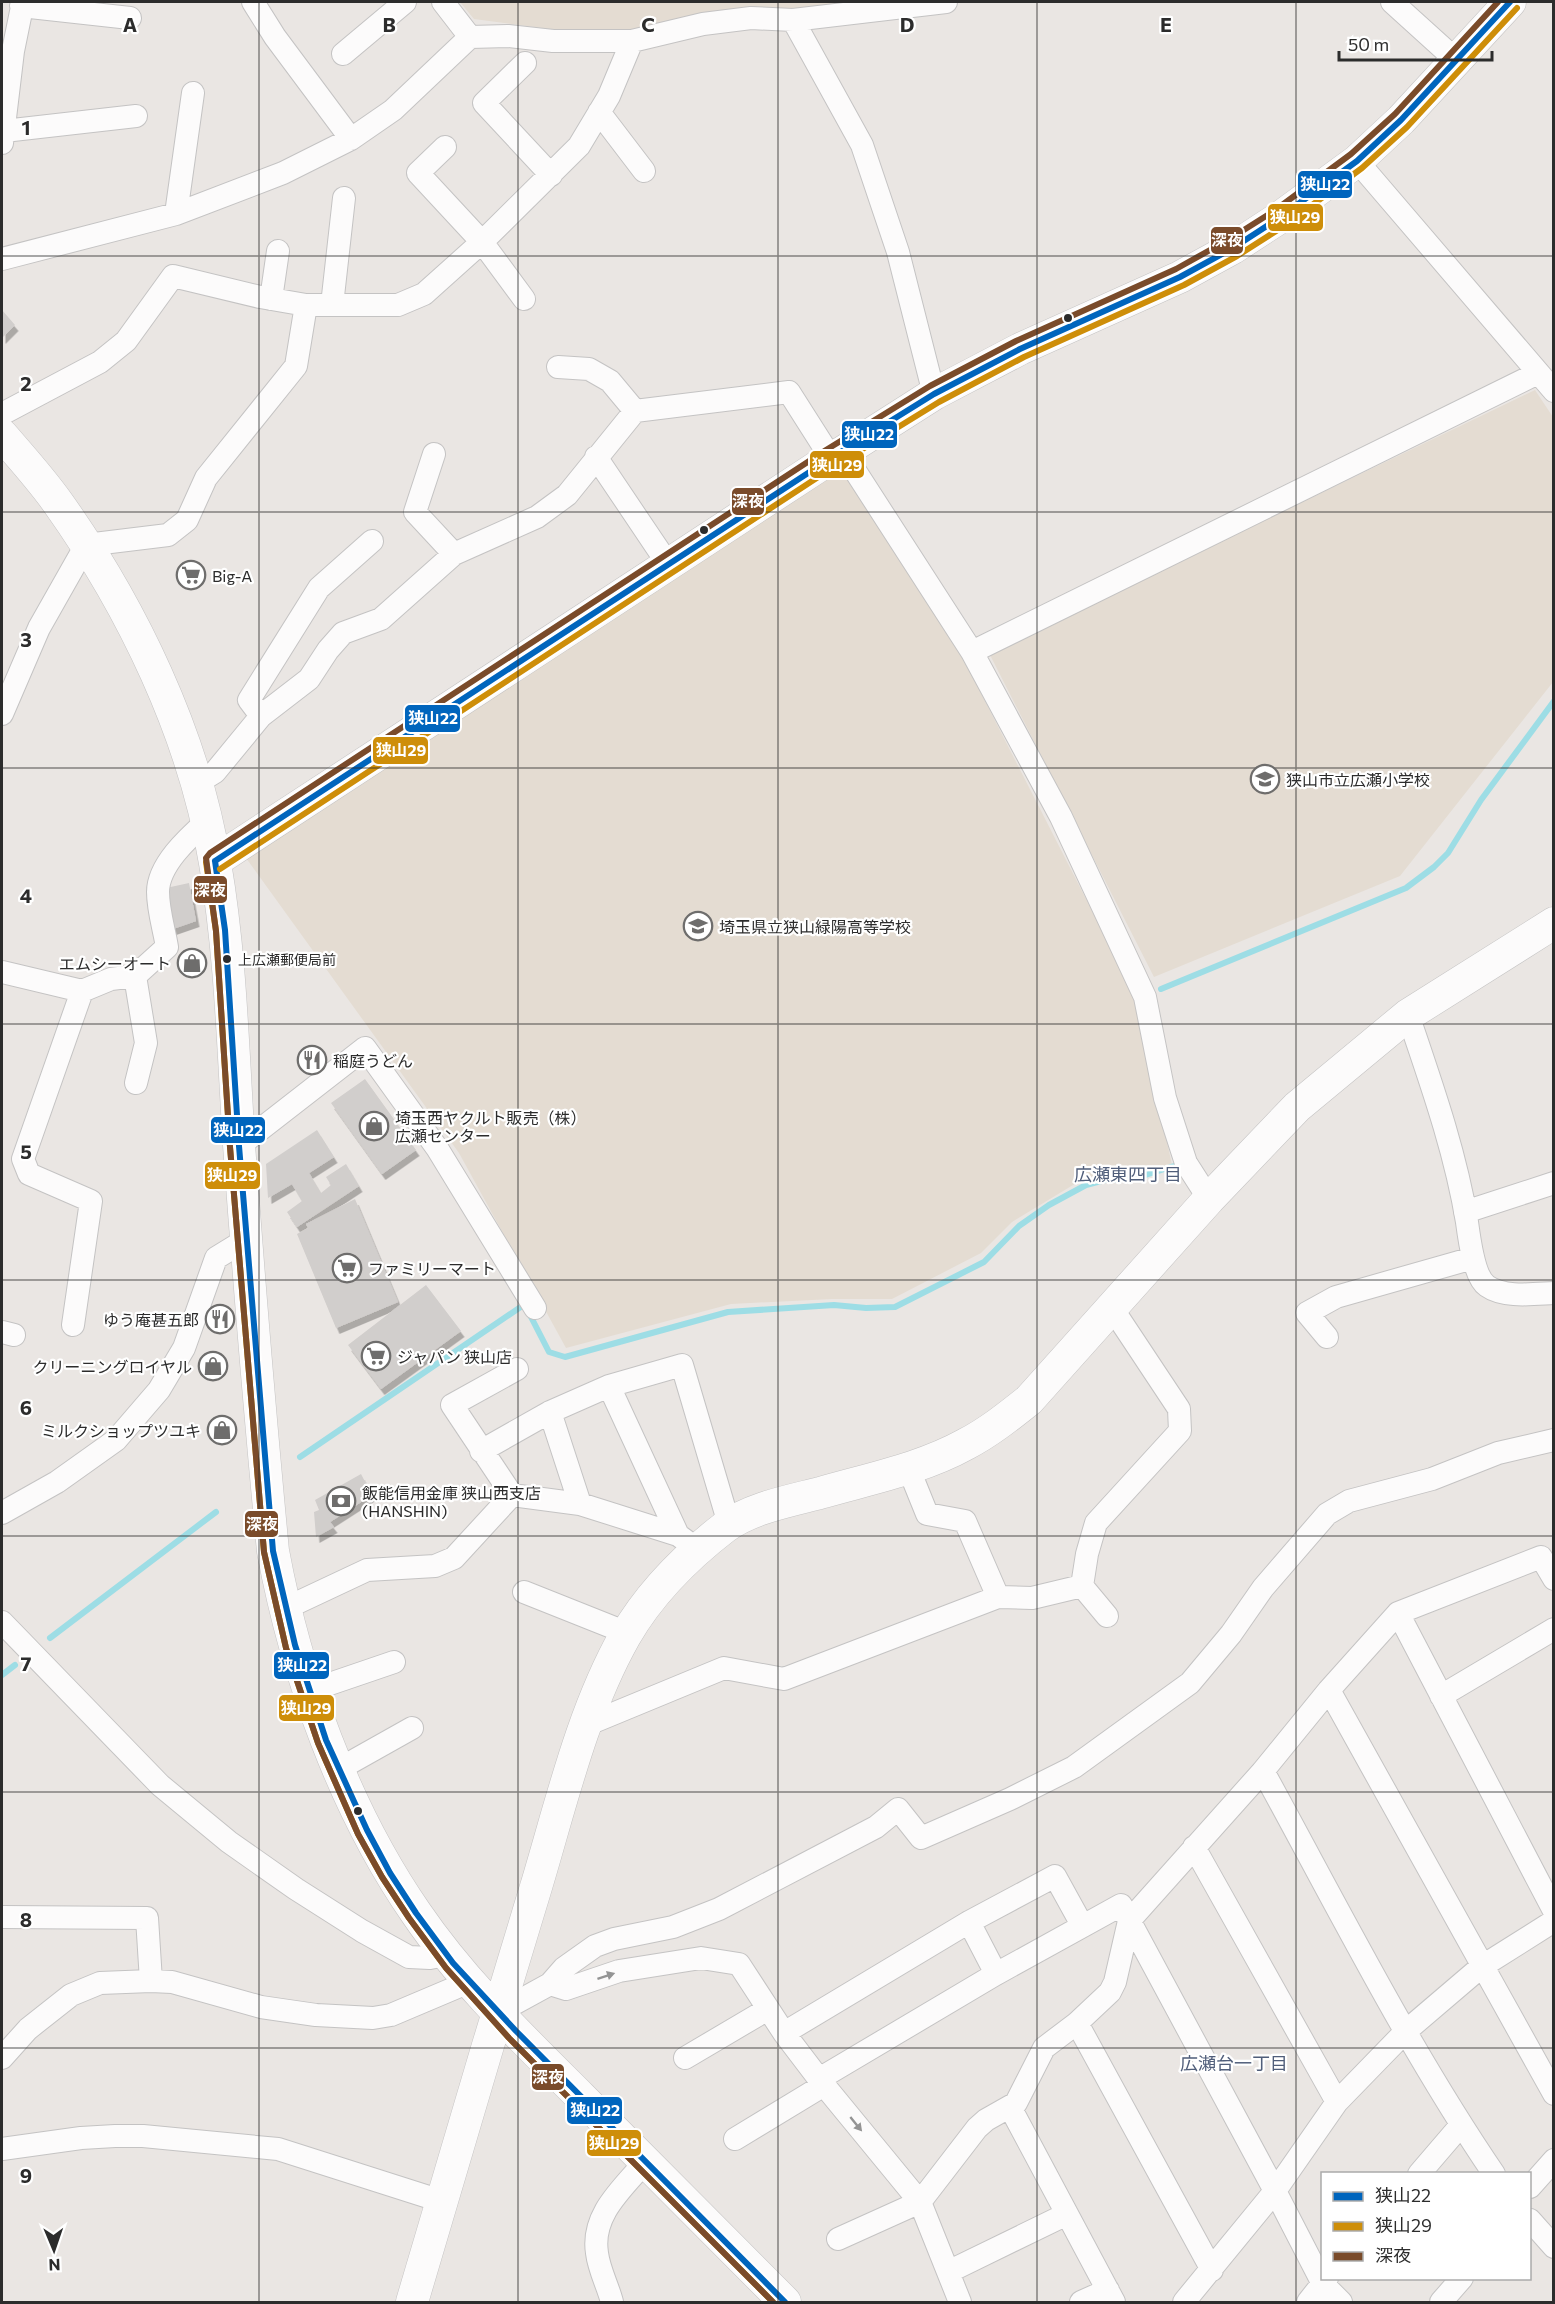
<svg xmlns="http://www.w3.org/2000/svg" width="1555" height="2304" viewBox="0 0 1555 2304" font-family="Commissioner,'Noto Sans JP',sans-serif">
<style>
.education{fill:#e4dcd2}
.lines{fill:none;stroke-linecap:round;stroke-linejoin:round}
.stream{stroke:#9ddde5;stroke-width:6}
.building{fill:#d1cecc;filter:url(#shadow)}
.street-casing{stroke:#c4c3c3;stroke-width:24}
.secondary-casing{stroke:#c4c3c3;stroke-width:33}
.street{stroke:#fcfbfb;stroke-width:22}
.secondary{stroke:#fcfbfb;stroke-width:32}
.bus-1-casing{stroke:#fff;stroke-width:10}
.bus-2-casing{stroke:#fff;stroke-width:10}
.bus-3-casing{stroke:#fff;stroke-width:10}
.bus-1{stroke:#0065bd;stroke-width:6}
.bus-2{stroke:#ce8e09;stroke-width:6}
.bus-3{stroke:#7a4b2a;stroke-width:6}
.oneway{fill:#949494}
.grid{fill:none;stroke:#2c2c2c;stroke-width:1.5;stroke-opacity:0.55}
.bus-dot{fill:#2c2c2c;stroke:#fff;stroke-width:2}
.labels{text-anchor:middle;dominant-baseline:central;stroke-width:4.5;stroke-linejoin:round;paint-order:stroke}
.bus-label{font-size:14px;fill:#2c2c2c;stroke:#fff;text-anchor:start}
.poi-label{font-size:16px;fill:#2c2c2c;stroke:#fff;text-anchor:start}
.neighbourhood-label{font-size:18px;fill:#505e7a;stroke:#fff}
.grid-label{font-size:20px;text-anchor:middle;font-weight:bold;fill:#2c2c2c;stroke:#fff;stroke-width:4.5;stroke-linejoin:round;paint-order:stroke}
.line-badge{stroke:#fff;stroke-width:2}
.badge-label{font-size:16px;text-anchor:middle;font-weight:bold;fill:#fff}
</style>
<defs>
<filter id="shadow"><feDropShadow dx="3.5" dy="6" stdDeviation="0" flood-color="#0004"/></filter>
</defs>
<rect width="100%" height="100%" fill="#eae6e3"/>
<path class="education" d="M460,2H869L634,29H550L474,19Z
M1535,390L1553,417V682L1400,876L1154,977L989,653Z
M839,463L963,658L1135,995L1172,1165L1105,1173L1083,1179L1012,1222L981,1253L892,1299H832L731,1304L566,1348L459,1153L246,858Z"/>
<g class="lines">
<path class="stream" d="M1161,989L1406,888L1434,867L1448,853L1481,800L1554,701
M529,1313L549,1352L565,1357L728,1312L834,1305L866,1308L895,1307L984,1262L1019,1226L1049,1205L1086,1185L1105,1180L1136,1178L1174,1166
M300,1457L525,1304
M50,1638L216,1512
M2,1675L15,1665"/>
</g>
<path class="building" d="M2,310L15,325L2,338Z
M189,883L196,921L167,931L166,888Z
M365,1079L416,1150L382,1174L331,1103Z
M317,1130L334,1157L309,1173L321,1193L331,1185L326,1177L346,1164L359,1186L297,1227L287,1212L302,1201L292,1184L268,1198L266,1164Z
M355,1199L398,1302L336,1328L297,1234L308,1228L306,1224Z
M426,1285L461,1331L381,1389L348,1345Z
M361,1474L372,1495L330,1522L334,1527L316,1537L314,1512L319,1510L315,1500Z"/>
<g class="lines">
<g class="street-casing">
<path id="street" d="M253,2L275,37L351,139
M443,2L470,37
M1392,2L1456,60
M21,6L130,18
M793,20L862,145L898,252L934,394
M343,54L405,2
M525,63L484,103L551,175
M599,112L644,171
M4,131L136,116
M2,143L13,51L23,2
M445,147L418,173L482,242L524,299
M1357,161L1554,391
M176,214L193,93
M2,259L176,214L283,173L351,139L393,110L470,37L508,36L553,41H632L703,24L751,18L793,20L946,2
M271,299L278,251
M332,305L344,198
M558,367L589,369L610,381L635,411L789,392L831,458
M2,414L100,362L126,341L173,276L260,297L306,305H398L424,294L482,242L579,146L609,96L632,41
M843,452L972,652L1061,817L1145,997L1165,1098L1186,1163L1209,1199
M434,454L415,512L454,554
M596,457L668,564
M972,652L1538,373
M2,714L39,628L86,545L168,535L187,520L206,478L296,366L306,305
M261,716L249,700L319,588L372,541
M197,783L215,772L261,716L309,679L328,650L343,633L381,619L454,554L537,517L567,495L635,411
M2,972L82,991L111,979L135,976L146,1043L136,1083
M135,976L167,947C164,929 158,910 158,892C158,865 188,838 207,821
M1408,1015C1431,1083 1455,1150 1467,1222C1469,1237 1474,1277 1487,1286C1504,1298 1533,1294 1554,1293
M239,1146L365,1048L437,1148L535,1308
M1465,1212L1554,1183
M73,1325L91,1201L29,1174L23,1159L82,991
M2,1332L14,1335
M1327,1337L1307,1313L1336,1297L1473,1258
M609,1386L678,1535
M550,1412L580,1504
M481,1451L550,1412L609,1386L682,1365L729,1524
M908,1467L927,1514L965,1521L998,1597
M512,1495L452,1405L517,1369
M2,1513L57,1482L116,1440L159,1390L184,1348L216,1258L247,1239
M524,1592L627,1633
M284,1609L367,1570L435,1566L454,1558L512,1495L580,1504L678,1535L697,1549
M1398,1613L1554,1911
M1107,1616L1082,1586L1087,1554L1096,1523L1180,1431L1179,1409L1112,1308
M2,1622L160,1785L229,1842L296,1889L362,1931L409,1957L430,1958L446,1955
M1329,1690L1554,2094
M309,1691L394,1662
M1441,1696L1554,1629
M586,1725L724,1668L784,1679L998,1597L1032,1598L1082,1586
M339,1769L412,1728
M1263,1771C1337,1906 1407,2046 1494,2174
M1194,1847L1337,2102
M2,1917L147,1918L151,1981
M969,1922L996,1974
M550,1984L566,1989L619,1971L701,1958L739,1964L784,2033L819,2079L920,2202L960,2302
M497,2013L550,1984L564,1968L595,1946L614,1939L673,1927L719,1909L876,1827L898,1809L921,1838L1010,1799L1074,1767L1190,1683L1231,1634L1263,1588L1327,1514L1349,1501L1432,1479L1498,1453L1554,1440
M1077,2023L1212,2270
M784,2033L969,1922L1055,1876L1082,1925
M2,2058L28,2029L71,1995L100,1983L151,1981L172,1982L261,2007L316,2015L373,2018L391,2015L469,1982
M685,2058L768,2009
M819,2079L996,1974L1121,1905L1275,2191L1323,2284L1341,2302
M1010,2107L1114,2302
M735,2139L824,2085
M2,2149L81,2138L115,2136H143L278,2149L441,2201
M1419,2174L1461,2125
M1530,2187L1554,2160
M1530,2220L1554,2247
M838,2239L920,2202L977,2128L986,2120L1016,2103L1044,2048L1077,2023L1110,1992L1115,1982L1129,1921L1263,1771L1329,1690L1398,1613L1541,1557L1554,1579
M948,2272L1067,2214
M612,2302C608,2286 599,2270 597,2253C591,2215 622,2189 645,2162
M1081,2302L1108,2290
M1184,2302L1275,2191L1337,2102L1406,2031L1481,1967L1554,1921
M1308,2302L1327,2278
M1441,2302L1462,2278"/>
</g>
<g class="secondary-casing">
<path id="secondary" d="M2,435C21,457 41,479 58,503C132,607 194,735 215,863C231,956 233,1051 239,1145C249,1281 260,1416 273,1551C296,1675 344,1809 416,1913C463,1982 523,2039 581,2097C649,2166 717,2234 785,2302
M215,861L831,458L843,452L934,394L1020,349L1180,277L1233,248L1279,218L1357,161L1401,120L1510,2
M412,2302C452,2164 494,2025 536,1887C561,1804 582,1712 625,1636C650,1593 686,1557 725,1527C751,1508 789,1501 820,1493C868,1479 921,1469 966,1444C989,1432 1009,1416 1029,1400L1209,1199L1297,1107L1408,1015L1554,923"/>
</g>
<use href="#street" class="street"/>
<use href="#secondary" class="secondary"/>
<g class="bus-1-casing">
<path id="bus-1" d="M215,861L225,930L239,1146L273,1551L295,1645L326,1740L367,1830L390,1873L416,1913L453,1963L516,2031L785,2302
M215,861L831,458L934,394L1020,349L1180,277L1233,248L1279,218L1357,161L1401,120L1510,2"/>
</g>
<g class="bus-2-casing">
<path id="bus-2" d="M206,862L216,931L230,1147L264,1552L286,1648L318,1743L358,1834L382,1877L409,1918L446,1968L509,2038L773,2302
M220,869L835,466L939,402L1024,357L1184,285L1237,256L1284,226L1362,168L1407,127L1517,8"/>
</g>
<g class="bus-3-casing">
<path id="bus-3" d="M773,2302L509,2038L446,1968L409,1918L382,1877L358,1834L318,1743L286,1648L264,1552L230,1147L216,931L206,858L210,853L826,450L930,386L1016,341L1176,269L1228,240L1274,211L1351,154L1395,114L1498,2"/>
</g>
<use href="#bus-1" class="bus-1"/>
<use href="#bus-2" class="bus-2"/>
<use href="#bus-3" class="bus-3"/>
</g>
<defs><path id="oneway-solid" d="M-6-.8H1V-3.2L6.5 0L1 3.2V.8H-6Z" transform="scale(1.5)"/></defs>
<g class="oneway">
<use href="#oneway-solid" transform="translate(606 1976) rotate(-18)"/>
<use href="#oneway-solid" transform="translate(856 2124) rotate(51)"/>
</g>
<path class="grid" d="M259,2V2302M518,2V2302M778,2V2302M1037,2V2302M1296,2V2302M2,256H1554M2,512H1554M2,768H1554M2,1024H1554M2,1280H1554M2,1536H1554M2,1792H1554M2,2048H1554"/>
<defs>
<g id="supermarket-ring" transform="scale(1.5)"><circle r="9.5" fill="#fff" stroke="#6e6d6c" stroke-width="1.5"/><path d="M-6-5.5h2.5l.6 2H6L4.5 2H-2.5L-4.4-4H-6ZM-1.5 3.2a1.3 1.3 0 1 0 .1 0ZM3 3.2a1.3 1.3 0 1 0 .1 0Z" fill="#6e6d6c"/></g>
<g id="school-ring" transform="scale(1.5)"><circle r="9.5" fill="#fff" stroke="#6e6d6c" stroke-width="1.5"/><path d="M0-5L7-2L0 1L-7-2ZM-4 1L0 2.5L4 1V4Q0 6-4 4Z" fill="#6e6d6c"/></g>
<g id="shop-ring" transform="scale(1.5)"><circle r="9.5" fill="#fff" stroke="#6e6d6c" stroke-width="1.5"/><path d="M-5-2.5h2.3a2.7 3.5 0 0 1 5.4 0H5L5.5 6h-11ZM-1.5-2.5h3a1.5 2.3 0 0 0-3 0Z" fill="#6e6d6c"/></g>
<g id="restaurant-ring" transform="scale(1.5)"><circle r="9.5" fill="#fff" stroke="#6e6d6c" stroke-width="1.5"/><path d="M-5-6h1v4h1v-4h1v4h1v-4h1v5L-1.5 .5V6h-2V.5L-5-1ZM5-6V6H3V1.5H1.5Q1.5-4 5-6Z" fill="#6e6d6c"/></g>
<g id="bank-ring" transform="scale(1.5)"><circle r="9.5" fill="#fff" stroke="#6e6d6c" stroke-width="1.5"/><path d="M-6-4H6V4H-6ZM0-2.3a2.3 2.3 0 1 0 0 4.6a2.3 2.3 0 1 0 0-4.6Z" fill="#6e6d6c"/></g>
</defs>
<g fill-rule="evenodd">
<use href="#supermarket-ring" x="191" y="575"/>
<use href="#school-ring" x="1265" y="779"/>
<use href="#school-ring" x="698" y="926"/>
<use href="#shop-ring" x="192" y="963"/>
<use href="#restaurant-ring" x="312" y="1060"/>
<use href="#shop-ring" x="374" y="1126"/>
<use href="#supermarket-ring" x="347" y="1268"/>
<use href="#restaurant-ring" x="220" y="1319"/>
<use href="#supermarket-ring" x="376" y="1356"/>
<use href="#shop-ring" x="213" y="1366"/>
<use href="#shop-ring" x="222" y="1430"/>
<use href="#bank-ring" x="341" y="1501"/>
</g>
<g class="bus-dot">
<circle cx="1068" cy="318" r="5"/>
<circle cx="704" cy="530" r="5"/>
<circle cx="227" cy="959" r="5"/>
<circle cx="358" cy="1811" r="5"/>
</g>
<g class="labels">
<g class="bus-label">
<text x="238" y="959">上広瀬郵便局前</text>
</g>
<g class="poi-label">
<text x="212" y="575">Big-A</text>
<text x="1286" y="779">狭山市立広瀬小学校</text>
<text x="719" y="926">埼玉県立狭山緑陽高等学校</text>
<text x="171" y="963" text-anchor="end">エムシーオート</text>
<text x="333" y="1060">稲庭うどん</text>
<text x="395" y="1117">埼玉西ヤクルト販売（株）<tspan x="395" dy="18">広瀬センター</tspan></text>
<text x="368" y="1268">ファミリーマート</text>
<text x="199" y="1319" text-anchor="end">ゆう庵甚五郎</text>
<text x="397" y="1356">ジャパン 狭山店</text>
<text x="192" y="1366" text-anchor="end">クリーニングロイヤル</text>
<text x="201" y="1430" text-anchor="end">ミルクショップツユキ</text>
<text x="362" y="1492">飯能信用金庫 狭山西支店<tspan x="362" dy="18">(HANSHIN)</tspan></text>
</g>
<g class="neighbourhood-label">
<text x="1128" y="1174">広瀬東四丁目</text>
<text x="1234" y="2063">広瀬台一丁目</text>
</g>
</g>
<g class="grid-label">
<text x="130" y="32">A</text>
<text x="389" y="32">B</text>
<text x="648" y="32">C</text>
<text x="907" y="32">D</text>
<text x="1166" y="32">E</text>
<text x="26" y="135">1</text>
<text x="26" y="391">2</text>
<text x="26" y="647">3</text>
<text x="26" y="903">4</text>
<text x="26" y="1159">5</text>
<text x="26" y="1415">6</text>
<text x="26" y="1671">7</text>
<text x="26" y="1927">8</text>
<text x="26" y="2183">9</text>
</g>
<g class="line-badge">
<rect x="1297" y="170" width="56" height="29" rx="6" fill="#0065bd"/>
<rect x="1267" y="203" width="57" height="29" rx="6" fill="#ce8e09"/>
<rect x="1210" y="226" width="34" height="29" rx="6" fill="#7a4b2a"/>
<rect x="841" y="420" width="57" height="29" rx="6" fill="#0065bd"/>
<rect x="809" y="450" width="56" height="29" rx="6" fill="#ce8e09"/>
<rect x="731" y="487" width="34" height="29" rx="6" fill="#7a4b2a"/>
<rect x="404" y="704" width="57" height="29" rx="6" fill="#0065bd"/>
<rect x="372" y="736" width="57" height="29" rx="6" fill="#ce8e09"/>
<rect x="193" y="875" width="35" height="29" rx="6" fill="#7a4b2a"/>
<rect x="210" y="1116" width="56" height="28" rx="6" fill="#0065bd"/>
<rect x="204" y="1161" width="57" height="29" rx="6" fill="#ce8e09"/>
<rect x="244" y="1510" width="35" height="28" rx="6" fill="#7a4b2a"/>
<rect x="273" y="1651" width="57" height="29" rx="6" fill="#0065bd"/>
<rect x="278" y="1694" width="57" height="28" rx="6" fill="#ce8e09"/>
<rect x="531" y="2063" width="34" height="28" rx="6" fill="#7a4b2a"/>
<rect x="566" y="2096" width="57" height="29" rx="6" fill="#0065bd"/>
<rect x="586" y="2129" width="56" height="28" rx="6" fill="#ce8e09"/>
</g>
<g class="badge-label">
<text x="1325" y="190">狭山22</text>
<text x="1295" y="223">狭山29</text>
<text x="1227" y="246">深夜</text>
<text x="869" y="440">狭山22</text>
<text x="837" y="471">狭山29</text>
<text x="748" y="507">深夜</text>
<text x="433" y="724">狭山22</text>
<text x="401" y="756">狭山29</text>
<text x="210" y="896">深夜</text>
<text x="238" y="1136">狭山22</text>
<text x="232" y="1181">狭山29</text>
<text x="262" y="1530">深夜</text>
<text x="302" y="1671">狭山22</text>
<text x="306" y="1714">狭山29</text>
<text x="548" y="2083">深夜</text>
<text x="595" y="2116">狭山22</text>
<text x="614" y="2149">狭山29</text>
</g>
<rect width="1555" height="2304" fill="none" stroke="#2c2c2c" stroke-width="6"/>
<rect x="1321" y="2172" width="210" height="108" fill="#ffffff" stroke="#ababab" stroke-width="1.5"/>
<rect x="1333" y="2192" width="30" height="9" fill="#0065bd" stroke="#ababab" stroke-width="1.5"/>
<text x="1375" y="2202" font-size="18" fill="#2c2c2c">狭山22</text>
<rect x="1333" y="2222" width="30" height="9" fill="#ce8e09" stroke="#ababab" stroke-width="1.5"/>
<text x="1375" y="2232" font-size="18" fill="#2c2c2c">狭山29</text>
<rect x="1333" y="2252" width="30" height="9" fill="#7a4b2a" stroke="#ababab" stroke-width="1.5"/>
<text x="1375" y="2262" font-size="18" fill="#2c2c2c">深夜</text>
<g transform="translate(54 2250) rotate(178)" stroke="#ffffff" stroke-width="4.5" paint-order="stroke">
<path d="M0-4.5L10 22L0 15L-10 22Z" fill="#2c2c2c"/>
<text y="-9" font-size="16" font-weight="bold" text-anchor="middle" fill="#2c2c2c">N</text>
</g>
<path d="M1339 51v9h153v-9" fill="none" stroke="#2c2c2c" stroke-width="3"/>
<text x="1348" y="51" font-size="18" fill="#2c2c2c" stroke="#ffffff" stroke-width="4.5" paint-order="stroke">50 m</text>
</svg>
